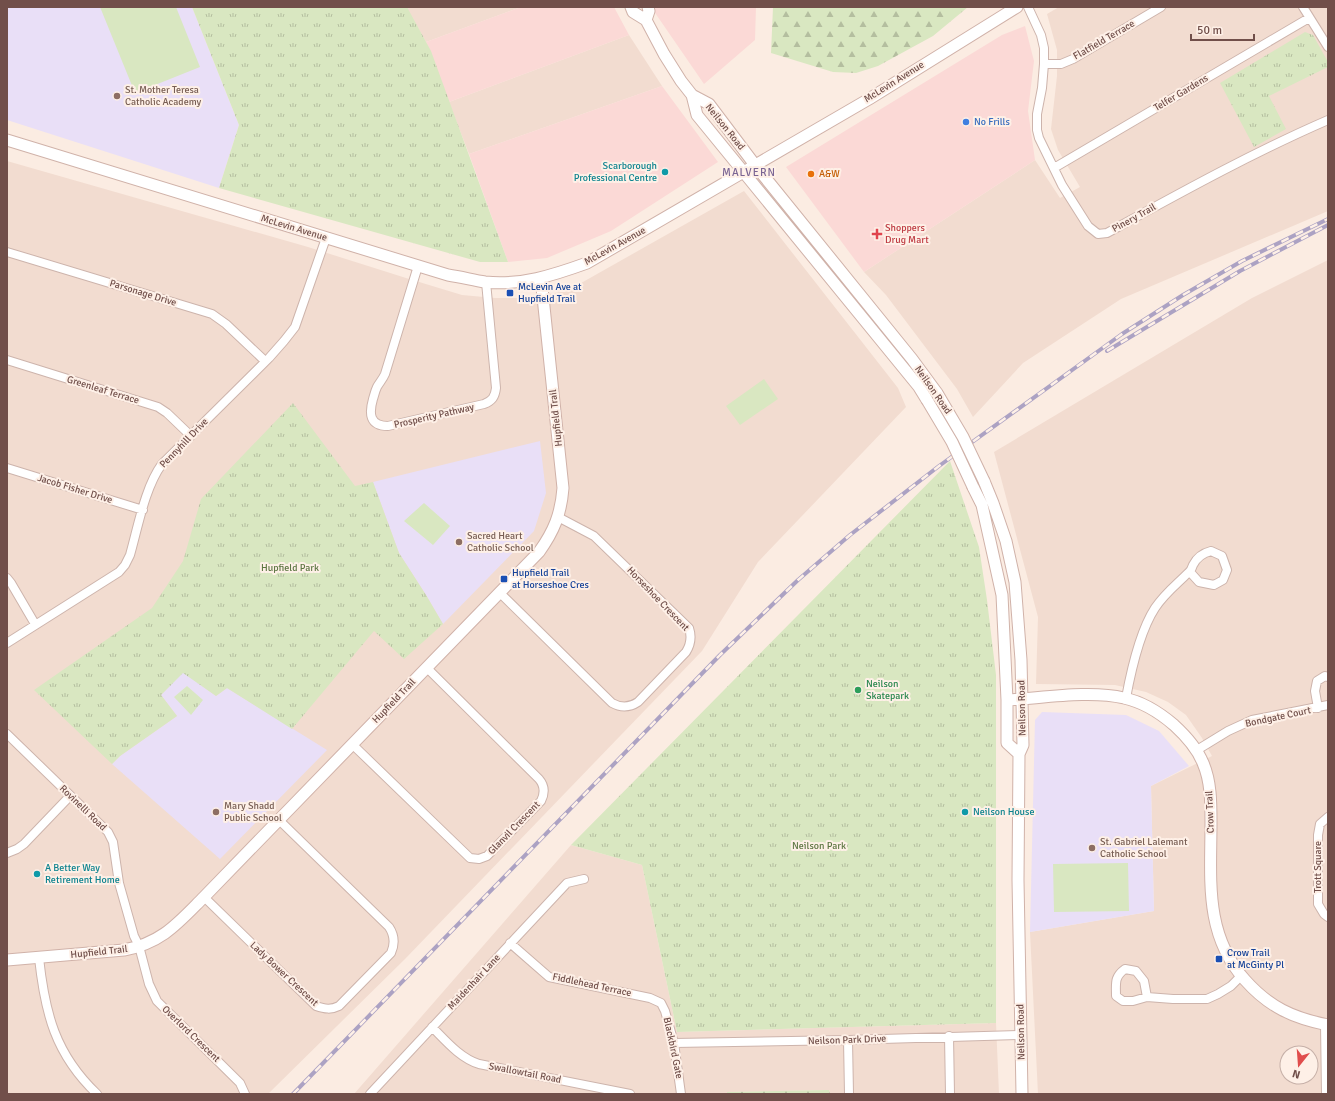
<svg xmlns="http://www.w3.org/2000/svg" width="1335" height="1101" viewBox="0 0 1335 1101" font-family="Signika,sans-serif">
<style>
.residential{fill:#f2dcd0;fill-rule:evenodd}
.commercial{fill:#fbd9d6}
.education{fill:#e9dff7}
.grass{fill:#d9e7c1}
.forest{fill:url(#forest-firs)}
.park{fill:url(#park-tufts)}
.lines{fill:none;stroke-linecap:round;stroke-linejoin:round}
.street-casing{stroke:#cdb4ac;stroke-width:10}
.secondary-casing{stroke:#d0b2a9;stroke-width:13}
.street{stroke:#fff;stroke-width:8}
.secondary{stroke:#fff;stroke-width:11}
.rail-casing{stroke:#aca2c3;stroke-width:4}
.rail{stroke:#fef0e7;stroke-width:2.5;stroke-dasharray:8;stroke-linecap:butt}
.secondary-bridge-casing{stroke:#d0b2a9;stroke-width:13;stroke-linecap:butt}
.secondary-bridge{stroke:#fff;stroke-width:11}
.education-dot{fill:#8d6e63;stroke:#fef0e7;stroke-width:1.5}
.shop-dot{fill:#3f7fe0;stroke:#fef0e7;stroke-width:1.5}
.culture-dot{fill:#0f9aa8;stroke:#fef0e7;stroke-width:1.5}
.food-dot{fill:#e8710a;stroke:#fef0e7;stroke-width:1.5}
.health-dot{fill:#e0444e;stroke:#fef0e7;stroke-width:1.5}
.transit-dot{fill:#1a4fb4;stroke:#fef0e7;stroke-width:1.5}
.leisure-dot{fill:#2e9e5b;stroke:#fef0e7;stroke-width:1.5}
.labels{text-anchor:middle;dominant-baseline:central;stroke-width:4;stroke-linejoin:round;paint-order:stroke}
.street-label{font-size:10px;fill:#714f4a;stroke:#fef0e7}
.education-label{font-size:10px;fill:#785e54;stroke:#fef0e7;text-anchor:start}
.shop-label{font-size:10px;fill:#366cbe;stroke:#fef0e7;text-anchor:start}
.culture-label{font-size:10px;fill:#0d838f;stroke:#fef0e7;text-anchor:start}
.food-label{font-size:10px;fill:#c56008;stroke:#fef0e7;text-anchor:start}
.health-label{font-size:10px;fill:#be3a42;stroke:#fef0e7;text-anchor:start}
.transit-label{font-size:10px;fill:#164399;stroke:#fef0e7;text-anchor:start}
.park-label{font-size:10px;fill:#5d7642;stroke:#fef0e7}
.leisure-label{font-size:10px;fill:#27864d;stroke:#fef0e7;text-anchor:start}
.neighbourhood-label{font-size:11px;letter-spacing:1px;fill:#7a6594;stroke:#fef0e7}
</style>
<defs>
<pattern id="forest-firs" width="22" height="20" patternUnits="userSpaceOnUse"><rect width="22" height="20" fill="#d9e7c1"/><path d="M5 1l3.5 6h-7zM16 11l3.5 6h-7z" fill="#b4be9f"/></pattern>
<pattern id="park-tufts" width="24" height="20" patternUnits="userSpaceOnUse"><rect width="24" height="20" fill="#d9e7c1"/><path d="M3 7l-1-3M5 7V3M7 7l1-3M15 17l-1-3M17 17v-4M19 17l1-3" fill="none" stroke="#b4be9f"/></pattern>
</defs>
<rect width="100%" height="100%" fill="#fbece2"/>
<path class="residential" d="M406,7H521L426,42Z
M1059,7H1328V211L1121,299L1023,363L973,417L957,389L886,295L864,272L1035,160L1060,198L1080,187L1058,150L1051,129L1057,76V50L1047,14Z
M629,35L662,86L469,154L449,102Z
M7,161L308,247L406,278L462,295L495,298H525L567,291L744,191L898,388L906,407L758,562L702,651L405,959L268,1094H7Z
M1328,260V1094H1038L1030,932L1154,911L1151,786L1212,756L1202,738L1186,715L1168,702L1146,692L1115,685L1036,684L1038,617L994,452L1252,298ZM1287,1053H1311V1077H1287Z
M571,845L642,865L677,1032L996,1023L999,1094H830L829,1090L727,1092V1094H354Z"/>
<path class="commercial" d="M521,7H614L629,35L449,102L426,42Z
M651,7H756L755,40L704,84Z
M1025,26L1034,61L1028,111L1035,160L864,272L786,167L1002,35Z
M662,86L718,162L611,231L547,258L508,262L469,154Z"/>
<path class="education" d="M7,7H192L239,125L219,188L7,120Z
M540,441L546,493L534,531L443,624L426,595L399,553L373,482Z
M183,672L216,696L227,688L327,750L220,859L112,764L120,756L177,716L161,695Z
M1042,712L1126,715L1159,731L1189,766L1151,786L1154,911L1030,932L1035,720Z"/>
<path class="grass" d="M100,7H176L200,67L135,93Z
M764,379L778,399L740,425L726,406Z
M424,503L450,526L433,545L404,521Z
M1128,863L1129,911L1054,912L1053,864Z"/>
<path class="forest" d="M773,7H968L933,36L878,66L856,73L833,72L771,53Z
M829,1090L830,1094H727V1092Z"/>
<path class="park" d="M192,7H407L431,51L508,262H480L219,188L239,125Z
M1305,32L1313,35L1328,62V67L1269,96L1286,129L1254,147L1220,83Z
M293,403L355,486L373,482L399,553L426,595L443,624L404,659L374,631L292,729L227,688L216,696L183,673L161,695L177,716L120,756L112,764L34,690L152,608L183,561L201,499Z
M950,461L979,547L987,600L996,675V1023L677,1032L642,865L571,845Z
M187,686L203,700L191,715L174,697Z"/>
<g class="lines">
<g class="street-casing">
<path id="street" d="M1028,7L1041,35L1044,48V64L1042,88L1037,114V130L1039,138L1062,185L1088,226L1098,234L1107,233C1180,193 1252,153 1328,120
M1303,7L1328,47
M1044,64H1061L1073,59L1161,7
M1054,168L1309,18
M7,252L212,314L226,324L265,361
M418,266L385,374C383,379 379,383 377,387C375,391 374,396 373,399C369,413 369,426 388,426L484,404C492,401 495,397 496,388L486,282
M7,360L158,407L167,413L191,436
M7,468L143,510
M7,578L11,583L35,624
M500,593L612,703C621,708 629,708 638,702L686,652C691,644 692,637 689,628L594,536L558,517
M7,643L119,572L125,565L130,555C138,527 145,487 162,464L269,358L284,341L295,327L326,238
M1126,698C1131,671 1140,631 1155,608C1165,593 1176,585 1188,573C1191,571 1192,568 1193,565C1197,557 1203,553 1211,551L1222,556L1227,570L1223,580L1214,585L1199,582L1190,572
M1318,708L1315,691L1317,681L1325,676L1328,677
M7,734L108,832L113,842L119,883L134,936L139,946L149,984L157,1001L240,1083L245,1094
M353,745L470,858L479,859L487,856L541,801C545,793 545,786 539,779L427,668
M1197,750L1228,731L1252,720L1328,705
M1328,817L1320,824L1318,835V904L1324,914L1328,917
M7,853L17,849L24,844L70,796
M204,897L316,1006C325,1009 331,1010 339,1006L391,953C395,944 395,936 389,927L279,820
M510,943L549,977L650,998L661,1003L665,1011L674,1043L681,1094
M39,958C45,1013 55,1054 97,1094
M1147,997L1144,981L1136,971L1125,969C1114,977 1116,983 1116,996L1123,1001H1133L1147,997L1173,999H1207L1218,994L1231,986L1241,976
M1325,1024L1326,1094
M432,1027C446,1041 460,1058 479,1064L630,1094
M949,1036L950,1094
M848,1040L849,1094
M674,1043L848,1040L1021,1035
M370,1094L567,883L584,879"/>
</g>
<g class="secondary-casing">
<path id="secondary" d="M631,7L633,12L646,20L664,54L681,81L692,95L709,104L755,165L912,359L937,393
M646,20L649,11L648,7
M692,95L697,115L919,387L927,400
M7,140L448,275C461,277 473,280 485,282C520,286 554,275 587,263L869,99L1017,7
M984,481L993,503L1006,541L1015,582L1021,660L1023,745L1019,754L1018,880L1022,1094
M973,487L982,505L1002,595L1007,700V743L1019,754
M1007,700C1043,698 1090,690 1124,698C1143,702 1160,713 1174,725C1186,736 1197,748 1203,763C1211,781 1211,803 1211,822C1211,880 1204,934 1245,980C1269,1007 1293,1018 1328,1025
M7,960L124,950C162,943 178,923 204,897L539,552C554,531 561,514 563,488L541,278"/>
</g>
<use href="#street" class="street"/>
<use href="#secondary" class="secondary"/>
<g class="rail-casing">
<path id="rail" d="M1107,351L1240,271L1328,225
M293,1094L720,655L798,580L850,535L939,466L1122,334L1183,295L1242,261L1328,219"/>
</g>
<use href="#rail" class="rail"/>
<g class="secondary-bridge-casing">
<path id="secondary-bridge" d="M937,393L963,437L984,481
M927,400L952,442L973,487"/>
</g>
<use href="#secondary-bridge" class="secondary-bridge"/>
</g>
<g class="education-dot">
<circle cx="117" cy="96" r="4"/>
<circle cx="459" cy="542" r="4"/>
<circle cx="216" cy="812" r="4"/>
<circle cx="1092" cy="848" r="4"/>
</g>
<circle class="shop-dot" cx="966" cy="122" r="4"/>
<g class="culture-dot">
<circle cx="665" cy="172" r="4"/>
<circle cx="965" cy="812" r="4"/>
<circle cx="37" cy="874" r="4"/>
</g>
<circle class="food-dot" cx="811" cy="174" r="4"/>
<path class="health-dot" d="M875 228h4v4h4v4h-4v4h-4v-4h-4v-4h4z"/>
<g class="transit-dot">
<rect x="506" y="289" width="8" height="8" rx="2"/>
<rect x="500" y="575" width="8" height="8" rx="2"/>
<rect x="1215" y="955" width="8" height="8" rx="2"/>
</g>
<circle class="leisure-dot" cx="858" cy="690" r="4"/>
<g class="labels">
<g class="street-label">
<text transform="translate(1104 40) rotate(-30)">Flatfield Terrace</text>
<text transform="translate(894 82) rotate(-32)">McLevin Avenue</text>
<text transform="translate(1181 93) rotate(-31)">Telfer Gardens</text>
<text transform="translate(725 127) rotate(51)">Neilson Road</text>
<text transform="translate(1134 218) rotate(-29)">Pinery Trail</text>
<text transform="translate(294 228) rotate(17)">McLevin Avenue</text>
<text transform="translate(615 246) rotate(-29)">McLevin Avenue</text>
<text transform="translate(143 293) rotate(17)">Parsonage Drive</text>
<text transform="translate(103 390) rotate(17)">Greenleaf Terrace</text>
<text transform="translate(933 390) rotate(55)">Neilson Road</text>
<text transform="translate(434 416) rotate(-13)">Prosperity Pathway</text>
<text transform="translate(556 418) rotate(-96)">Hupfield Trail</text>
<text transform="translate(184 443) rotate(-46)">Pennyhill Drive</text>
<text transform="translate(75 489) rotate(17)">Jacob Fisher Drive</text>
<text transform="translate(658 599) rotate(46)">Horseshoe Crescent</text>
<text transform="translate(394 701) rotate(-46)">Hupfield Trail</text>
<text transform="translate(1022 708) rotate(-91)">Neilson Road</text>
<text transform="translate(1278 717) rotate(-12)">Bondgate Court</text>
<text transform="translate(83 808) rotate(44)">Rovinelli Road</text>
<text transform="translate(1210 812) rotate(-92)">Crow Trail</text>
<text transform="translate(514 828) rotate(-46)">Glanvil Crescent</text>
<text transform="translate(1318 867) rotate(-90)">Trott Square</text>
<text transform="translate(99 952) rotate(-6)">Hupfield Trail</text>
<text transform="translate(284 974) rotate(43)">Lady Bower Crescent</text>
<text transform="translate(474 982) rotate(-47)">Maidenhair Lane</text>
<text transform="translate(592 985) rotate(12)">Fiddlehead Terrace</text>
<text transform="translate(1021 1032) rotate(-91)">Neilson Road</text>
<text transform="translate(191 1034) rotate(44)">Overlord Crescent</text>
<text transform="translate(847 1040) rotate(-2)">Neilson Park Drive</text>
<text transform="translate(673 1048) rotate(78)">Blackbird Gate</text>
<text transform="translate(525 1073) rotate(11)">Swallowtail Road</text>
</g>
<g class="education-label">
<text x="125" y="90">St. Mother Teresa<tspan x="125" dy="12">Catholic Academy</tspan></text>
<text x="467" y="536">Sacred Heart<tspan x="467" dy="12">Catholic School</tspan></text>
<text x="224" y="806">Mary Shadd<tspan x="224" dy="12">Public School</tspan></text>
<text x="1100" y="842">St. Gabriel Lalemant<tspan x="1100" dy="12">Catholic School</tspan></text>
</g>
<g class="shop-label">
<text x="974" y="122">No Frills</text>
</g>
<g class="culture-label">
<text x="657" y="166" text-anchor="end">Scarborough<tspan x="657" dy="12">Professional Centre</tspan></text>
<text x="973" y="812">Neilson House</text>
<text x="45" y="868">A Better Way<tspan x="45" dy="12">Retirement Home</tspan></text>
</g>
<g class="food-label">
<text x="819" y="174">A&amp;W</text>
</g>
<g class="health-label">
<text x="885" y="228">Shoppers<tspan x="885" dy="12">Drug Mart</tspan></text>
</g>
<g class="transit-label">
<text x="518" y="287">McLevin Ave at<tspan x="518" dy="12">Hupfield Trail</tspan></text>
<text x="512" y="573">Hupfield Trail<tspan x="512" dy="12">at Horseshoe Cres</tspan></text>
<text x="1227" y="953">Crow Trail<tspan x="1227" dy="12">at McGinty Pl</tspan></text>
</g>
<g class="park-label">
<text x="290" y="568">Hupfield Park</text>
<text x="819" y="846">Neilson Park</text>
</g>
<g class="leisure-label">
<text x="866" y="684">Neilson<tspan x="866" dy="12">Skatepark</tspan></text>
</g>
<g class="neighbourhood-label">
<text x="749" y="172">MALVERN</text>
</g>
</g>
<rect width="1335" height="1101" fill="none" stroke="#714f4a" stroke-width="16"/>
<g transform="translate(1299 1065) rotate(197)"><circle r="19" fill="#fef0e7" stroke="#c6b0a8"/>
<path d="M0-3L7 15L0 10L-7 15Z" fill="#e04d4c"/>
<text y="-6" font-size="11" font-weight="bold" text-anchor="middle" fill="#714f4a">N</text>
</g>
<path d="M1191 34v6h63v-6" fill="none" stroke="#714f4a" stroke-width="2"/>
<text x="1197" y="34" font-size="12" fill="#714f4a" stroke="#fef0e7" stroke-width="3" paint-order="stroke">50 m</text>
</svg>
